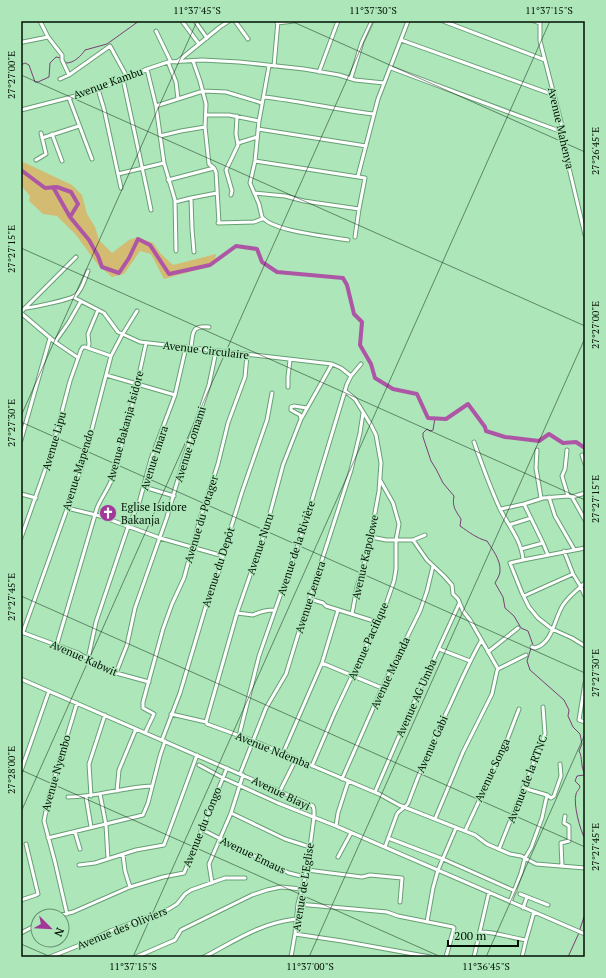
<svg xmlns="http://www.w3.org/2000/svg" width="606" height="978" viewBox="0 0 606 978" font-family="'PT Serif',serif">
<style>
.green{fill:#d4bb72}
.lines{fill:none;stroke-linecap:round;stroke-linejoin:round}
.stream{stroke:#7a4175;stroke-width:1}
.river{stroke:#ae56a6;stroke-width:4}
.minor-casing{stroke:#679f74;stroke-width:5}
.minor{stroke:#fff;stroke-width:3}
.ticks{fill:none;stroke:#001003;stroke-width:1;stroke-opacity:0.45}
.labels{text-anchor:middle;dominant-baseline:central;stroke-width:3;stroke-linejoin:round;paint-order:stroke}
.street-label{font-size:11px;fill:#001003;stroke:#ace6b9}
.poi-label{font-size:11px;fill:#001003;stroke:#ace6b9;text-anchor:start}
.neatline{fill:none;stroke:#001003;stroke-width:1.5}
.ticks-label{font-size:10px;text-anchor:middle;fill:#001003}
</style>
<rect width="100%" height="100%" fill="#ace6b9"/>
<path class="green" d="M21,161L72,185L82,195L87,214L95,227L99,240L112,253L129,240L138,237L153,243L160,253L173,265L216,254L214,265L164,279L151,254L140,251L124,274L112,277L98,265L76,235L57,216L43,214L29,201L30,196L21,185Z"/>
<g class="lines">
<path class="stream" d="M64,60L66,63C74,63 81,56 85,50L107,44L139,21
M21,67V65L25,63L29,65L35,82H38L49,77L50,63L56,57L61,58
M21,72V76
M435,418L433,430L430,431L427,429L423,433V437L431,461L436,469L443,483L454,496C452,506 455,510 461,519L460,526C469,532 476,538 487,541C492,549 501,560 500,571C500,575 497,579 495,583L503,597L505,608L514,616L521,628L528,631L533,645
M531,648L527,661L530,670L564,700L569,710L568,716L573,727L580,734L582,744L579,751C583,758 580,766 585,774L584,775L577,776L575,781L580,786C579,791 577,790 576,794C573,804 580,830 585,839
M568,957L578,935L585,914"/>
<path class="river" d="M21,170L45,188L57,187L71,192L78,204L70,217L89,240L98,256L102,267L119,273L129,258L138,239L150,245L169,274L210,265L236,246L257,249L262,262L277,272L343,278L347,285L354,314L362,322L360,345L371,364L375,378L393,389L417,394L428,418L446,419L468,404L485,427L486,431L505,437L539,441L549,434L563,443L576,442L585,448
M53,187L70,217"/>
<g class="minor-casing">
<path id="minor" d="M40,21L48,37L62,55V60L69,75
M182,21L199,44
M195,21L207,38
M235,21L248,39
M443,21L545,60
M534,21L540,23
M540,21V41L561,122L565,151L585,235
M277,23L294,21
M156,31L171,62
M401,40L554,95
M23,42L48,37
M193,61L200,81L206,104L205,127L209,164L214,168L216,172L219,223
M168,62L176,82L178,99
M177,62L220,27L229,21
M269,66L259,121L255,161L250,183L259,204L262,217C274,232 328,236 348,240
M274,66L278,21
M391,68L562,132
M147,69L156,106L164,163L175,200L176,251
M319,72L338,21
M351,78L362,42L372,21
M60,79L69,75L110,46L127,77
M123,79L148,195L151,210
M98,89L104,109L121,188
M264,97C301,101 337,110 374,114
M69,98L92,159
M156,106L203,91L226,92L262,103
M21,110L87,93L112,84L147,69L168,62L202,60L239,62L304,69L339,75L355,80L384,83
M206,115H229L259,121
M258,129L366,146
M52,134L62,161
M160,136L181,131L205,127
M42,138L79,126
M238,143L257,137
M36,160L46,154L41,133
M255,161L365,178L359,209L355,237
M118,174L164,163
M358,176L378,99L408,21
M168,180L214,168
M254,193L285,196L304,201L359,209
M231,195L232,191L226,170L238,145L236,134L237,116
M191,198L192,229L194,252
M175,202L191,198L217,193
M218,223L254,222L262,219
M73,297L104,313L118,332L140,342L332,364L341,368L351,376
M26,308C35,307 68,300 75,296C82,291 85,278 88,271
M21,312L76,257
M21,313L55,342L77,357
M55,342L69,322L81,301
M88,348L89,344L88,334L98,310
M191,348C193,333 191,325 209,327
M106,375L175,395
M288,387V377L290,360
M345,391L355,399L371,425L376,435L381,463L379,491L368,551L357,587L352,614
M301,419L300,415L291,410V407L294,406L307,408
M21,440L50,338
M474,442C482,465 490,487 500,509C508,525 522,541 523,560
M537,450L536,468L541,498
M567,450L565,469L562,476L568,496
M582,455L585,464
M144,487L174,496
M21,494L36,498
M549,497L555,516L574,549
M572,497L585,493
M524,504L543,543
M67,508L100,516L160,538L223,556
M501,509L524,504L543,498L568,496L572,497L585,520
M509,525L531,518
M371,537L386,540H413L425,535
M21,538L51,453L70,381L81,350L83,347H85L111,356
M413,540L427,560L444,576L452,585L453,594L458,599L463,611L470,620L498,669
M585,548L523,560L510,563L522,593L529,607L538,618L552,629L572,638L585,646
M521,549L543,543L548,555
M564,551L573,574
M524,596L573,574L581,587L585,596
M310,599L323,603L326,606L377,622
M237,613L253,615C261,611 266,610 275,610
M21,632L78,653L102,667L116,673L149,682
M23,632L82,467L111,356L122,335L137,311
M57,644L97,508C101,498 107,491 111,481C126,436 136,389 146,343
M532,647L535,648C553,643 554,619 563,605C569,596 577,590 585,583
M439,649L470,661
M488,652L518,628
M88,659L96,622L104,598L128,527L139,503L151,459L175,395L186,347
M322,663L382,688
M116,673L127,645L135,608L167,517L185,455L209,385L216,351
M21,679L313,806L314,810V817L307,870L298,904L295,934L291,957
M585,683L579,720L585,722
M171,714L206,722L207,724L254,741L379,794L399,805L475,835L487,844L510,854L521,856L536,864L585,868
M206,722L237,613L265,532L283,465L301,419L332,364
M145,733L154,714L143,708V702L163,629L172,604L184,578L200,519L218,464L228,423L245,377L247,355
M239,736L259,656L302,533L347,384L351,376L361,364
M162,740L180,693L211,589L220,569L225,547L242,492L267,420L272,393
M283,753L322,663L338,610
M199,765L223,778L278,803L336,826L585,934
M312,766L335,712L386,604L394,581L396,569V540L399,524L393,503L380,480
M21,771L49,691
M240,774L266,708L286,674L301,625L351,470L360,433L363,413
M342,779L382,688L420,611L427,591L433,566
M117,791L119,770L136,729
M280,791L296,759
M375,792L406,720L459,604
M100,794L106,825L108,859
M547,795L551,798L554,796L561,776L560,764
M91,796L89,764L105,715
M68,797C97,797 124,787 152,786
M86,797L91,827
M231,813L285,839L310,847
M435,819L463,752L492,694L497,671L498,669L526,655
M336,826L338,813L348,782
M201,829L276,867L289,873L305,877
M465,831L506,743L519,709
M75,832L80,849
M48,838L143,815L148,803L160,756L165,741
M388,838L443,859L515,891
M385,847L397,814C400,809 408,807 409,801C421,768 435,736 450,705C460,683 469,662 481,641
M499,849L545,734L543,707
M123,855L125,871L130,887
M338,857L351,833
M79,865L95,863L136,850L164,845L197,755
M562,866L561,843L569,841V826L564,823L565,816
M307,870L362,877L370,875L402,878L400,902
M212,883L209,864L231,813L243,775
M520,894L548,905
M21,900L36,895L38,894L26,844
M510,902L521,873L525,858L531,848L542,818L547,795L523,788
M298,904L387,912L398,916L453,927L454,928L446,957
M523,908L527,897
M67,914L55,862L44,821L49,796L77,703
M57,916L73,912L130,887L163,877L184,873L227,768
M427,922L433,888L438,870L456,828
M481,932C496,932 511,938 526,940
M21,933L38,924
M295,934L342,941L430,957
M50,957L90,941L110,931L169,909L177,904L185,894L191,890L225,878H245
M136,957L175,940L181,930L252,895L267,890L281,887L302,889
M204,957C235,941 260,923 296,919
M474,957L489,892
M522,957L526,940L534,912"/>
</g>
<use href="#minor" class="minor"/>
</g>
<path class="ticks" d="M291,21L585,152M21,75L585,326M21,248L585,500M21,416L197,21M21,422L585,673M21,596L585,847M21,770L441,957M21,812L373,21M21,944L51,957M133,957L550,21M309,957L585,338M486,957L585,734"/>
<defs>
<g id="church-disc" transform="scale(0.9)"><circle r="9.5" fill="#a2389a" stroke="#ace6b9"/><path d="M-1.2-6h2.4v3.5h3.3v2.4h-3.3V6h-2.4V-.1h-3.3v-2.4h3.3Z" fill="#fff"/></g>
</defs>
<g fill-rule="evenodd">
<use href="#church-disc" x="108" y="513"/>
</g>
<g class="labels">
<g class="street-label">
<text transform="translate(108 83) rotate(-20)">Avenue Kambu</text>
<text transform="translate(561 128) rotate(77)">Avenue Mahenya</text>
<text transform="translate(206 350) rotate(7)">Avenue Circulaire</text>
<text transform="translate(125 426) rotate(-75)">Avenue Bakanja Isidore</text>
<text transform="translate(54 441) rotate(-74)">Avenue Lipu</text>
<text transform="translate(190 444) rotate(-72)">Avenue Lomami</text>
<text transform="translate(154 458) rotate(-72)">Avenue Imara</text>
<text transform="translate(78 470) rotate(-73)">Avenue Mapendo</text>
<text transform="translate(201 519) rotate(-73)">Avenue du Potager</text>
<text transform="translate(260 544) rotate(-72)">Avenue Nuru</text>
<text transform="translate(296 548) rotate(-72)">Avenue de la Rivière</text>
<text transform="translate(365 557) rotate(-77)">Avenue Kapolowe</text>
<text transform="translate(218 567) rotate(-72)">Avenue du Depôt</text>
<text transform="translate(310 597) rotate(-72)">Avenue Lemera</text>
<text transform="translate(368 641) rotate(-66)">Avenue Pacifique</text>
<text transform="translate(84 658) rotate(24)">Avenue Kabwit</text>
<text transform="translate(390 673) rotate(-65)">Avenue Moanda</text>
<text transform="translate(416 698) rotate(-66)">Avenue AG Umba</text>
<text transform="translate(432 744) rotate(-66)">Avenue Gabi</text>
<text transform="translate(273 750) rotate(22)">Avenue Ndemba</text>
<text transform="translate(492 770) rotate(-65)">Avenue Songa</text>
<text transform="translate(56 773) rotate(-74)">Avenue Nyembo</text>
<text transform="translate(527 779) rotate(-69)">Avenue de la RTNC</text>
<text transform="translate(281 793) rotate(26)">Avenue Biayi</text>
<text transform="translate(202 827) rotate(-68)">Avenue du Congo</text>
<text transform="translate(253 855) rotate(26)">Avenue Emaus</text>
<text transform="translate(303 887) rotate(-81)">Avenue de L'Eglise</text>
<text transform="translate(122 928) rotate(-22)">Avenue des Oliviers</text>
</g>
<g class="poi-label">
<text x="121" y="507">Eglise Isidore<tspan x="121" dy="13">Bakanja</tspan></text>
</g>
</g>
<rect width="606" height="978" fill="none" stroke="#ace6b9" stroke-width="44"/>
<g transform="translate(50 928) rotate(114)"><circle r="19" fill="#ace6b9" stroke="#679070"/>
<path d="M0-3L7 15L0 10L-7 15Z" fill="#a2389a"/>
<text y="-6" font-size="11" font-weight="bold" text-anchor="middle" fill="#001003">N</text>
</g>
<path d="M448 940v6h70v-6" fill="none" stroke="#001003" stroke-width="2"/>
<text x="454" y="940" font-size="12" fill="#001003" stroke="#ace6b9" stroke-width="3" paint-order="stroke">200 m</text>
<rect x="22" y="22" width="562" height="934" class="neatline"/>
<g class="ticks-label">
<text x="197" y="14">11°37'45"S</text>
<text x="373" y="14">11°37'30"S</text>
<text x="549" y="14">11°37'15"S</text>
<text transform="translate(11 75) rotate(-90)" y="4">27°27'00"E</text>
<text transform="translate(595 151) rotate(-90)" y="4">27°26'45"E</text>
<text transform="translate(11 249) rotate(-90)" y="4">27°27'15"E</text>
<text transform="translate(595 325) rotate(-90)" y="4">27°27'00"E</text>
<text transform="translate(11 423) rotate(-90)" y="4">27°27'30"E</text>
<text transform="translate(595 499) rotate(-90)" y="4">27°27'15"E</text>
<text transform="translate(11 597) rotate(-90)" y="4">27°27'45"E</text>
<text transform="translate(595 673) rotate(-90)" y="4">27°27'30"E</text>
<text transform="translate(11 770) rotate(-90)" y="4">27°28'00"E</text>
<text transform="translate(595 847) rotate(-90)" y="4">27°27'45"E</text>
<text x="133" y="970">11°37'15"S</text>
<text x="310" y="970">11°37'00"S</text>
<text x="486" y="970">11°36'45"S</text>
</g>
</svg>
